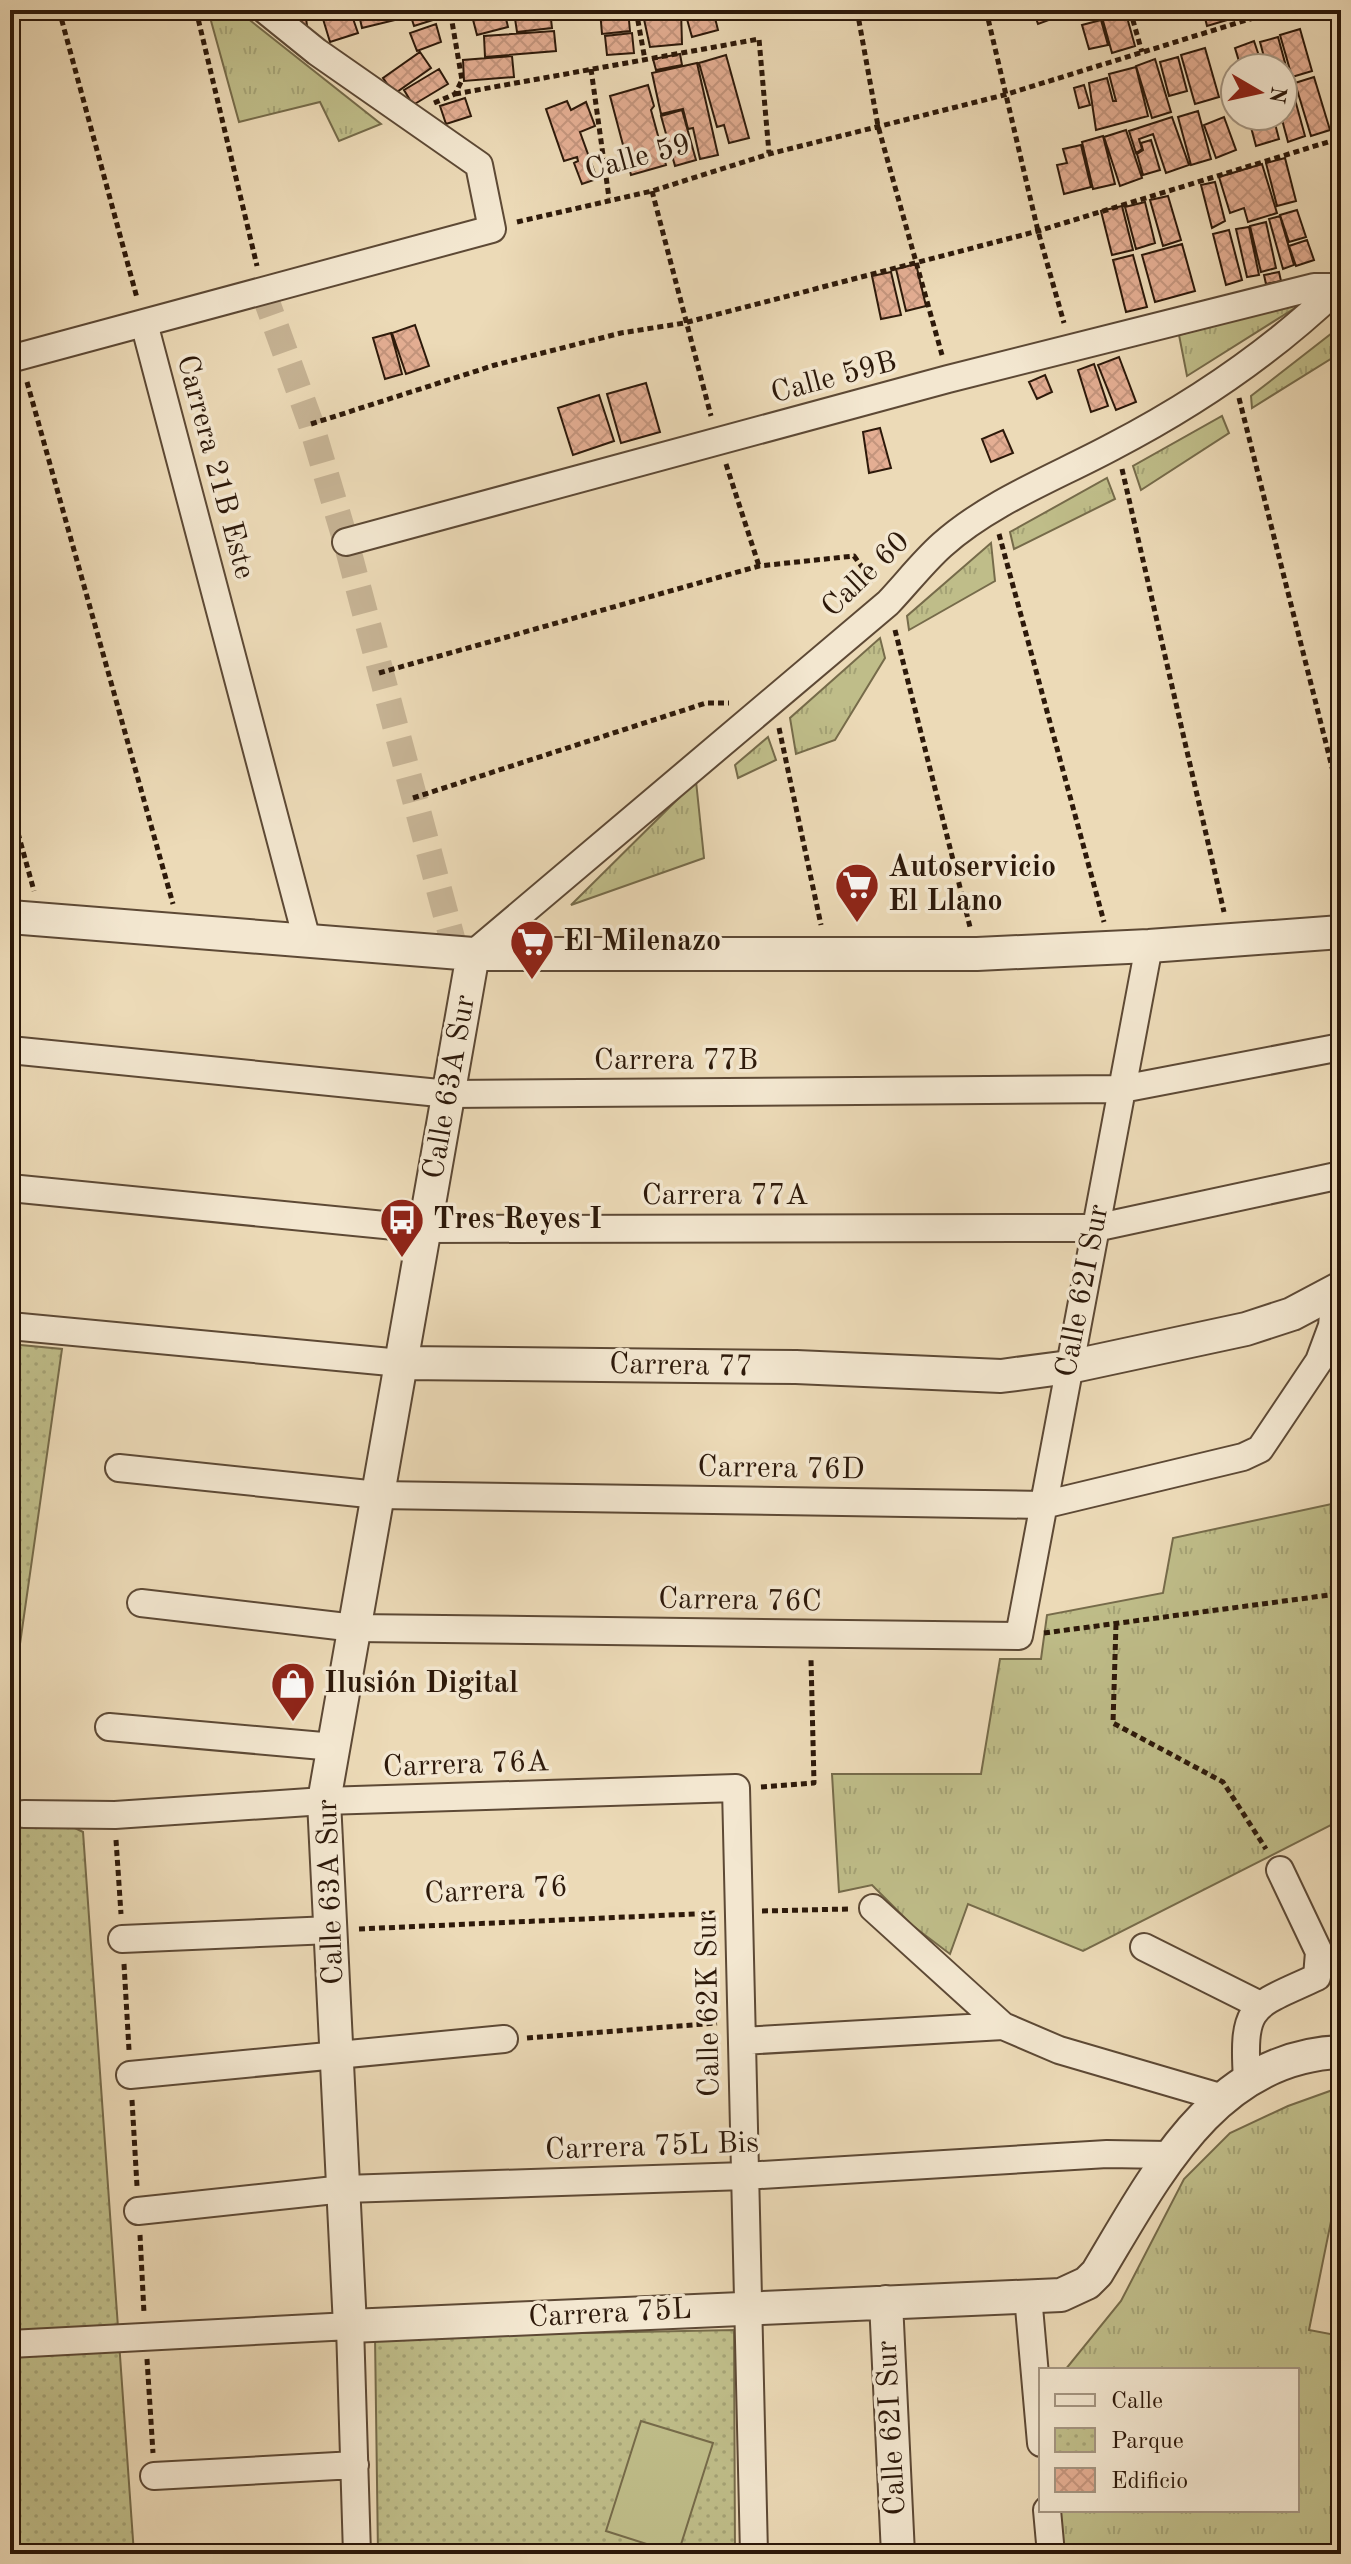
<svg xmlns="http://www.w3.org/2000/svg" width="1351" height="2564" viewBox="0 0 1351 2564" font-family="'Old Standard TT',serif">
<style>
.grass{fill:url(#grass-tufts);stroke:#766b4a;stroke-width:2}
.park{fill:url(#park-dots);stroke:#766b4a;stroke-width:2}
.pitch{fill:#bfbd89;stroke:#766b4a;stroke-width:2}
.building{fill:url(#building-cross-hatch);stroke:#2d190a;stroke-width:2}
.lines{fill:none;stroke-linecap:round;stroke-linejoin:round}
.minor-tunnel{stroke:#c6b394;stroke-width:26;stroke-dasharray:26 13;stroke-linecap:butt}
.minor-casing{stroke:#5d4935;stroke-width:30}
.tertiary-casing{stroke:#5d4935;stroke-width:36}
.path{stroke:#2d190a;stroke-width:5;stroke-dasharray:6 4;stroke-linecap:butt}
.minor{stroke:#f3e7d0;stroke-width:26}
.tertiary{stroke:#f3e7d0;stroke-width:32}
.labels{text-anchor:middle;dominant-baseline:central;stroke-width:7;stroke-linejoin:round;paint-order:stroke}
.street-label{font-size:30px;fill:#2d190a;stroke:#f3e7d0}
.poi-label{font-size:30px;font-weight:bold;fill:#2d190a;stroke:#f3e7d0;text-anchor:start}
</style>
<defs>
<pattern id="grass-tufts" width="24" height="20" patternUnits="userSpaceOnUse" patternTransform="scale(2)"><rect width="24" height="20" fill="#bfbd89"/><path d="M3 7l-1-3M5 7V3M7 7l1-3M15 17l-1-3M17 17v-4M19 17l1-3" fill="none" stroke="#a4a275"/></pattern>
<pattern id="park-dots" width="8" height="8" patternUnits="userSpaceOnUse" patternTransform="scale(2)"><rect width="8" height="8" fill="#bfbd89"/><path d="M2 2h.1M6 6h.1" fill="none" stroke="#a4a275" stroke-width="1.8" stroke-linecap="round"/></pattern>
<pattern id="building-cross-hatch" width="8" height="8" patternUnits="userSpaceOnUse" patternTransform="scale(2)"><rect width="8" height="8" fill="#e4ae93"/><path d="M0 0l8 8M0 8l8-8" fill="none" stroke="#c4957d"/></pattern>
</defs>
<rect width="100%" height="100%" fill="#ecdab7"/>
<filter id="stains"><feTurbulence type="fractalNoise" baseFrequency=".0025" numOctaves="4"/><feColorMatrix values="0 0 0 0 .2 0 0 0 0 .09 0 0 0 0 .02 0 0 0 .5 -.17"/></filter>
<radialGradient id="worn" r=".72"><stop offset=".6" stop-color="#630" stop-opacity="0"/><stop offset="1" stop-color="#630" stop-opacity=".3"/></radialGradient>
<path class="grass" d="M208,10H237L381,124L339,141L320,102L239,122Z
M1311,298L1187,376L1179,335Z
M1332,333L1337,355L1252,408L1251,396Z
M1222,416L1229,433L1141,490L1133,466Z
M1107,478L1115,499L1014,549L1010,532Z
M991,543L995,581L909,630L907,616Z
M880,638L885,658L835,740L796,754L790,718Z
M768,737L776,760L738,778L735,765Z
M696,781L704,858L571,905Z
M1341,1502V1820L1083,1951L968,1904L950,1954L913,1926L872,1885L839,1892L832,1774H981L1000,1659H1041L1047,1615L1163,1593L1173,1538Z
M1341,2087V2172L1309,2330L1341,2336V2554H1061L1057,2510H1297V2370H1065L1121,2301L1184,2179L1230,2133L1288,2106Z"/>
<path class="park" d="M10,1344L62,1349L10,1714Z
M10,1796L83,1832L134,2554H10Z
M734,2330L735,2554H378L375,2337Z"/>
<path class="pitch" d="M641,2421L713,2443L678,2554L606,2531Z"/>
<path class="building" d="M156,10H181V13L157,16Z
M275,10H305L307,26L297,28Z
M350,10L358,33L330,42L323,19Z
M358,10H397L399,19L362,28Z
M409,10H434L436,19L414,26Z
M480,10H504L508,27L477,35L471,12Z
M550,10L552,28L517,32L514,12Z
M600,10H628L630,31L602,34Z
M642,10H681L682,44L650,47Z
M693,10H713L718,30L692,37L685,12Z
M1033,10H1046L1049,20L1038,24Z
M1100,10H1125L1135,46L1112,53Z
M1203,10H1224L1227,20L1207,26Z
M1101,20L1108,45L1089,49L1082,25Z
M436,24L441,42L417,51L410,33Z
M1300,29L1312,71L1292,77L1280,35Z
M554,31L556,51L485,57L484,36Z
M632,33L634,53L607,55L605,36Z
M1278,37L1290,81L1283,84V68H1267L1260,42Z
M1254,41L1261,62L1241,68L1235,48Z
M1205,48L1219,97L1195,104L1181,55Z
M420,52L431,68L394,94L383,78Z
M680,54L682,65L656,70L653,59Z
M726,55L749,138L729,143L724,125L717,127L699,63Z
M512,56L514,77L464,81L463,60Z
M1178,57L1187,91L1169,96L1160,62Z
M1155,59L1171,112L1152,118L1136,66Z
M697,63L718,155L700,159L693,128L688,129L683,109L661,114L652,73Z
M1136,67L1148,116L1096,130L1089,83L1107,78L1113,101H1116L1109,74Z
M439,69L448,84L413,105L404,90Z
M1314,77L1330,130L1311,136L1295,83Z
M648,85L654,106L651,110L666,165L631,175L610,96Z
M1084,85L1090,105L1079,108L1074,88Z
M1291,85L1305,136L1288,142L1281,116L1283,87Z
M465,98L471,116L446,124L440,106Z
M567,101L571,110L586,102L595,126L580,132L597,179L582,184L574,163L578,161L577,157L564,161L546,109Z
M682,110L696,160L675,166L661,116Z
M1198,111L1211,159L1191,165L1178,117Z
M1248,116H1273L1279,139L1256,146Z
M1172,117L1189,165L1166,173L1153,134L1139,139L1142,149L1136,153L1129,131Z
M1224,117L1236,150L1216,158L1204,125Z
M1126,130L1142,178L1120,186L1104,137Z
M1103,136L1115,184L1093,189L1082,142Z
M1151,140L1160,170L1143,175L1137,154L1143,150L1141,143Z
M1081,145L1091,187L1064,194L1057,165L1067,163L1063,149Z
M1285,158L1296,201L1277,206L1266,163Z
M1262,164L1277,213L1248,222L1244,208L1230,213L1219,177Z
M1215,182L1225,221L1212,228L1201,185Z
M1168,196L1181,240L1163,246L1150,200Z
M1145,202L1155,243L1136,249L1125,207Z
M1122,206L1133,250L1112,255L1101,211Z
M1297,210L1306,237L1289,242L1280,215Z
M1280,216L1294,265L1283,269L1269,219Z
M1266,222L1276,268L1261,272L1250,226Z
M1249,227L1259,275L1247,277L1236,229Z
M1229,230L1242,280L1226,285L1213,234Z
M1307,240L1314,260L1296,266L1289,246Z
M1182,244L1195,291L1155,302L1142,255Z
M1133,255L1147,307L1126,312L1113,260Z
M916,264L926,306L906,311L896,269Z
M891,272L901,315L881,319L872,276Z
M1279,272L1281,281L1266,284L1264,275Z
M415,325L429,366L406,374L392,333Z
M391,333L402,374L385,379L373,338Z
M1119,357L1136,402L1116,410L1098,365Z
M1094,364L1108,406L1091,412L1078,370Z
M1045,375L1052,392L1037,399L1029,382Z
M646,383L660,432L621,443L607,394Z
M599,395L614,441L573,455L558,408Z
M880,428L891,468L869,473L863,432Z
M1003,430L1013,453L991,462L982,439Z"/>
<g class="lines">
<path class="minor-tunnel" d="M263,291L311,424L346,542L456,953"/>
<g class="minor-casing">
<path id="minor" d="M144,323L307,940
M10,359L492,229L479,165L317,52L265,10
M346,542L948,379L1314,287H1341
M473,954L888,603C906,584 923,562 942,545C990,502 1056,477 1112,447C1193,405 1271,352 1337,289
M10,1050L449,1094L1122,1089L1341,1047
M10,1188L425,1229L1095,1228L1341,1175
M10,1326L401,1363
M119,1468L378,1495L1043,1505L1243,1457L1260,1449L1319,1361L1332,1326L1335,1292
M141,1603L355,1628L1019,1636L1149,946
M109,1727L334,1747
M24,1814L115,1815L324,1801L736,1788L754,2554
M873,1908L1003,2026L1059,2050L1223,2098
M122,1939L331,1930
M1144,1947L1258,2004
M742,2041L1003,2026
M130,2075L504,2039
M1247,2079C1242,2002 1253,2007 1317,1977L1319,1952L1280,1870
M138,2211L344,2189L745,2176L1107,2154L1168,2155
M1028,2296L1041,2443
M10,2344L350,2326L357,2554
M154,2476L355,2465
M1047,2510L1051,2554"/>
</g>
<g class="tertiary-casing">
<path id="tertiary" d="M10,917L473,954H977L1149,946L1341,932
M473,954L324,1801L350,2326L1061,2295L1087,2283L1097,2273C1155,2177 1214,2056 1341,2052
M401,1363L796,1367L1001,1376L1069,1367L1246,1329L1292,1314L1341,1288
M886,2302L898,2554"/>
</g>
<path class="path" d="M59,10L137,298
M196,10L257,266
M636,10L645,60
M857,10L878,126L942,355
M986,10L1038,231L1064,323
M1130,10L1142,52
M591,69L609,198
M455,94L759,39L769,153
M434,103L455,94L462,80L450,10
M652,191L711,416
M517,222L652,191L769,154L1004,95L1279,10
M10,319L14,334
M27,382L173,904
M1239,398L1341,803
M311,424L495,365L621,333L684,323L1038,231L1341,138
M726,464L759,566
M1122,469L1224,912
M999,534L1104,922
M895,630L970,927
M379,673L759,566L854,556L873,582
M779,728L821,925
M413,798L706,703H729
M10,804L34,891
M1341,1537L1334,1578L1341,1604
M1116,1624L1113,1723L1223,1782L1266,1849
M1044,1633L1337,1594
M761,1787L814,1783L811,1659
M116,1840L121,1914
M762,1911L848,1909
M359,1929L716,1913
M124,1964L129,2050
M527,2038L717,2023
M132,2100L137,2186
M140,2235L144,2313
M147,2359L153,2453"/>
<use href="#minor" class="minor"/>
<use href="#tertiary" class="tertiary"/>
</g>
<defs>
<g id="supermarket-pin" transform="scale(2.3)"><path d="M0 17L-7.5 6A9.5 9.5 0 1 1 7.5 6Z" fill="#8f2418" stroke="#f3e7d0"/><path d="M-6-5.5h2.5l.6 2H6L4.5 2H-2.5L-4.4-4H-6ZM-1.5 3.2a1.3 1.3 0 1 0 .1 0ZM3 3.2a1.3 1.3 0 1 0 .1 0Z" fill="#fff"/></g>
<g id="bus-pin" transform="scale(2.3)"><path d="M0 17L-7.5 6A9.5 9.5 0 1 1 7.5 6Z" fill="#8f2418" stroke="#f3e7d0"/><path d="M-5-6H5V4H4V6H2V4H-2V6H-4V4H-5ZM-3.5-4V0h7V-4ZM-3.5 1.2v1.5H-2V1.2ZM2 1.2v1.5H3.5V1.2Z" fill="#fff"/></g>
<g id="shop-pin" transform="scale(2.3)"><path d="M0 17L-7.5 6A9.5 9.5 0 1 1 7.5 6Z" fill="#8f2418" stroke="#f3e7d0"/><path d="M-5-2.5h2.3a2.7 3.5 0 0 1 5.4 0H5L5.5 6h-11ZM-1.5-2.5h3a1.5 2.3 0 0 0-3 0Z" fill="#fff"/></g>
</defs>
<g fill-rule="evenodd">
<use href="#supermarket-pin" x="857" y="885"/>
<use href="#supermarket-pin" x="532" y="942"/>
<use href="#bus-pin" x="402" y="1220"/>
<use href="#shop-pin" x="293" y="1684"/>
</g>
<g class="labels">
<g class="street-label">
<text transform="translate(638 158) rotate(-15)">Calle 59</text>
<text transform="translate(834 378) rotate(-15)">Calle 59B</text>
<text transform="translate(215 467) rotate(75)">Carrera 21B Este</text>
<text transform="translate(866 575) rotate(-44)">Calle 60</text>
<text x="676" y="1061">Carrera 77B</text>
<text transform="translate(450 1087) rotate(-80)">Calle 63A Sur</text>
<text x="725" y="1196">Carrera 77A</text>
<text transform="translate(1083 1291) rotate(-79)">Calle 62I Sur</text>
<text transform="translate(681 1366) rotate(1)">Carrera 77</text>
<text transform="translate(781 1469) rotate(1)">Carrera 76D</text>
<text transform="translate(740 1601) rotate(1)">Carrera 76C</text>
<text transform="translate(466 1765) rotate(-2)">Carrera 76A</text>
<text transform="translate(496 1891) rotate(-3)">Carrera 76</text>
<text transform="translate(331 1892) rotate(-92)">Calle 63A Sur</text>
<text transform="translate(709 2004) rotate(-91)">Calle 62K Sur</text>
<text transform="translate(652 2147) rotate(-2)">Carrera 75L Bis</text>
<text transform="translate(610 2314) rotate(-3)">Carrera 75L</text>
<text transform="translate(892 2428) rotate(-93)">Calle 62I Sur</text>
</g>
<g class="poi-label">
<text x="888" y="868">Autoservicio<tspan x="888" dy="34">El Llano</tspan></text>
<text x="563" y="942">El Milenazo</text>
<text x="433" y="1220">Tres Reyes I</text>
<text x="324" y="1684">Ilusión Digital</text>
</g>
</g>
<rect width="1351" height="2564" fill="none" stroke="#ecdab7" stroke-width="40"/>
<rect x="12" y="12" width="1327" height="2540" fill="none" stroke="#2d190a" stroke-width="4"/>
<rect x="20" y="20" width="1311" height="2524" fill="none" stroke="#2d190a" stroke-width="2"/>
<rect x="1039" y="2368" width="260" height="144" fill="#f3e7d0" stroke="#a49581" stroke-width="2"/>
<rect x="1055" y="2394" width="40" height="12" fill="#f3e7d0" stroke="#a49581" stroke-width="2"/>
<text x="1111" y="2408" font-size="24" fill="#2d190a">Calle</text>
<rect x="1055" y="2428" width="40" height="24" fill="url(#park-dots)" stroke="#a49581" stroke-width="2"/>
<text x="1111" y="2448" font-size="24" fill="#2d190a">Parque</text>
<rect x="1055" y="2468" width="40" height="24" fill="url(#building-cross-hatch)" stroke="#a49581" stroke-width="2"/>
<text x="1111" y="2488" font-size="24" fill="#2d190a">Edificio</text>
<g transform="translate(1259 92) rotate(99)"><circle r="38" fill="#f3e7d0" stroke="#a49581" stroke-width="2"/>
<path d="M0-6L14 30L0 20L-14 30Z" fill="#8f2418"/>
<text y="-12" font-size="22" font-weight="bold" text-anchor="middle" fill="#2d190a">N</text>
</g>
<rect width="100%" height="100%" filter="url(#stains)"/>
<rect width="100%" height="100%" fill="url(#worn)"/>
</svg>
